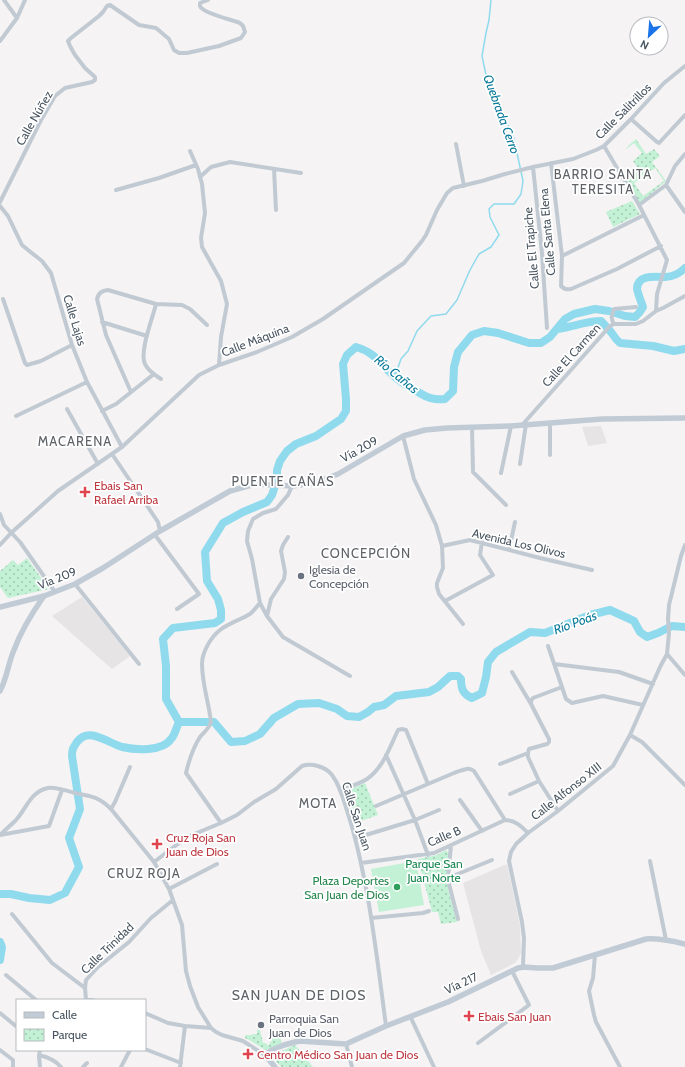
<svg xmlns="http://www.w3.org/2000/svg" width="685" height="1067" viewBox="0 0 685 1067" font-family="Cabin,sans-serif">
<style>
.education{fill:#e6e4e5}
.grass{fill:#c3f1d5}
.park{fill:url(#park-dots);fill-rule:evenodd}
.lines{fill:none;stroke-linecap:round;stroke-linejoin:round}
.stream{stroke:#90daee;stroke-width:1.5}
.river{stroke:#90daee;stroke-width:8}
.street{stroke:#c1cad2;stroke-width:4}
.secondary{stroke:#c1cbd6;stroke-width:5.5}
.health-dot{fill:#e0444e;stroke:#fff;stroke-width:1.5}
.worship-dot{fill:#6b7280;stroke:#fff;stroke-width:1.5}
.leisure-dot{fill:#2e9e5b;stroke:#fff;stroke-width:1.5}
.labels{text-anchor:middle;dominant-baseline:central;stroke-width:3.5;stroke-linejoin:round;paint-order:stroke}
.street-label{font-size:12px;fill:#4a5661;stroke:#fff}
.health-label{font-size:12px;fill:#be3a42;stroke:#fff;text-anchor:start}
.worship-label{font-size:12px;fill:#5b616d;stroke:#fff;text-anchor:start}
.park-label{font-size:12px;fill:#17864f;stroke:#fff}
.leisure-label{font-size:12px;fill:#27864d;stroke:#fff;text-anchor:end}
.water-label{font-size:13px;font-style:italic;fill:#0c7c9b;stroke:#fff}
.neighbourhood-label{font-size:13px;letter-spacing:1px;fill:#5f6368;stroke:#fff}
.quarter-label{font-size:14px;letter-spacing:1px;fill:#5f6368;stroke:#fff}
</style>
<defs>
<pattern id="park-dots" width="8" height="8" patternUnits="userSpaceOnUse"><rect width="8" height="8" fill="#c3f1d5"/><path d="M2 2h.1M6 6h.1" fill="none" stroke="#a0c6b0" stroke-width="1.8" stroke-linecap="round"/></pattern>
</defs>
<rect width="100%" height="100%" fill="#f5f3f3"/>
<path class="education" d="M601,426L607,443L588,446L582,427Z
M82,597L130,656L112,669L52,616Z
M507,864L520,925L521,953L518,959L515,963L491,975L481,951L463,883Z"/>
<path class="grass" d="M416,861L424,905L379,912L371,869Z"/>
<path class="park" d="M636,139L646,154L654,149L660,156L652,162L666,181L641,202H639L626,180L640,171L633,161L642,153L634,143L625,150L629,145ZM655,168L664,181L643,196L634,183Z
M632,201L640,214L613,227L606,212Z
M27,558L49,589L8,598L0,587V571L13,560L18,565Z
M365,783L378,815L355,823L344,792Z
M446,850L449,854L448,889L457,922L441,924L438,912H432L418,859L437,855Z
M257,1030H260L263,1043H266L267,1045L270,1044V1042L272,1041L271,1034L279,1032L282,1045L265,1050L251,1041L245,1038V1035H252V1034H257Z
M295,1045L313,1067H282C277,1063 273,1060 277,1053Z"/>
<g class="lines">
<path class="stream" d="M395,376L401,359L408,351L417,331L431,316L446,314L457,300L470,270L479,254L491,247L499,235L490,217L489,209L494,204H514L521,194L523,181L514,139L502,111L492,92L486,75L482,56L486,33L489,20L491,0"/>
<path class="river" d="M557,329C572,327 586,321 601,321L611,332L616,339L620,343L653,346L674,351L685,349
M179,722L166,699V666L163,639L173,628L215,623L221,619V610L218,599L207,581L205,552L223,523L243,512L267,502L272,495L277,480V470L280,461L287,451L296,444L316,436L341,419L346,411V399L343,364L347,355L356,347C375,352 381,365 395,377C402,383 410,388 418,392C428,398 433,400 445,399L453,391L454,367L458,352L472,335L484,331L498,333L529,343H541L550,337L565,319L574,314L595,309L609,311L625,316L635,317L639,313L643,307C641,301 638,294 637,289C637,274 656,277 665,277C672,277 680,273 685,268
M179,722H214L231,742L245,741L260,734L274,718L298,704L319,703L337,709L347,716L359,717L368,712L374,707L384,705L396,696L429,692L438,687L450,676H458L461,679C461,689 463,694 472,698L482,693L486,677L488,662L496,652L530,632L545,633L590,615L610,610L634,621L640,632L647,637L658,633L672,626L685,627
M0,894H11L29,898L50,900L65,893L79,867L69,838L80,809L72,756C72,749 73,748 77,742C89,726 108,743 122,747C135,750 162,752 171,739C175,735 176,728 179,722
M0,942L2,947L0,960"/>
<path class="street" d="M4,0L17,18
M0,41L17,18L25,0
M631,119L657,142L659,143L685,115
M456,144L464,186
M604,146L639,205L667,260L657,294L656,311
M190,151L198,169L202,184L205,213L201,238L202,247L221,281L227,304L221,337L219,365
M551,163L562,256L561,286C564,289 567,290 571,289L617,269L661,246
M533,167L542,253L547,328
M274,169L276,210
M200,177L211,167L230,162L301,173
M666,185L685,212
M116,190L159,178L196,165
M0,202L41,120L55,96L65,88L92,82L95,80V77L85,68L75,55L70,46L68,41L71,38L99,16L103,12L107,6L110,5L139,25L156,28L169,39L174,50L179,53H187L219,46L241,38L245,32L243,26L240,23C233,20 202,13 200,6C200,5 200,4 200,3L208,0
M639,205L666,185L675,166L685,154
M0,206L8,216L22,245L28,250L42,261L51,273L72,345L87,382L122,447
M562,256L644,215
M3,299L25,363L27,365L41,361L72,345
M156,304C153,317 139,352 145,364C148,371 155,375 161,379
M102,322L147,336
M614,324C610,318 612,315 614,309L636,307
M131,392L106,335L97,299C99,292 102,291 108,290L156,304L182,305L190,309L207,325
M67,409L98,464
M102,411L116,404L154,374
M16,416L87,382
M550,423V455
M523,424L610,326L614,324H636L643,321L656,311L663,308L685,296
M472,427L473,472L506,505
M403,436L414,479L436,525L442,546L443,568L437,583V587L439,594L463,624
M112,454L158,522L160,531
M520,464L526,424
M501,473L511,426
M292,486L288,495L276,509L263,513L253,519L248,531L247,541L252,559L260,603L267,616L283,637L350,676
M0,514L4,525L20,542L55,592
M155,535L199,594L177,609
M0,545L11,533L58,491L122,447L199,375L219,365L257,352L292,337L323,319L404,263L422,241L426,235L437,210L447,193L453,188L482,181L505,174L533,167L573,159L596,150L604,146L631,119L664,83L685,66
M442,546L470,540L540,558L592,570
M509,550L515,522
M75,584L139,664
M445,601L493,575L480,555L482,542
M267,616L271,599L284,579L285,572L281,551L283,545L288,537
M667,654L685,675
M554,664L619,672L653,684
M512,672L531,704L549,739V742L547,744L529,749L528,753V757L539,781L558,811
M562,687L566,699L572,703L603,696L643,705
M531,704V701L533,698L562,687L548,646
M630,735L642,742L685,785
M386,755L415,820L428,855
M500,764L528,753
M341,790C349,787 359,784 367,779C383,768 390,747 398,730L402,729L406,730L428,784
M510,794L539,781
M460,800L482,831
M376,806L454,773C461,771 468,766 474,771L505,820
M111,809L115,802L130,767
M221,823L186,773C189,760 193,748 200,737C204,732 209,729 211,722C209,703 202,684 202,664C202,652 211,637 220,630C229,623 240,620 250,614C254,611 257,606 260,603
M0,835C5,830 11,825 16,820C26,809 31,791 48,788C54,787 68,791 75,793C91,796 99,797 111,809L154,862L169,889L182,925L186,971L190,986L198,1007L211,1028L216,1032L222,1035L243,1041L265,1055
M0,835L49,826L62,790
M356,838L415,820L439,810
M451,845L448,878L449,884L458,919
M650,861L666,940
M154,862L187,837L221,823L237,815L254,802L276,789L302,766C311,763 325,766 332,775C341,787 344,802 349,817C357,842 362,867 367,893C375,937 380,981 386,1026
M361,863L434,853L505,820C515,820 521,826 528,833
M448,878L492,860
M169,889L217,864
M12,914L52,963L85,988
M371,918L423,913L429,911
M595,955L593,978L589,991L594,1015L596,1022L620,1067
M523,967L524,938L522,922L509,861L511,852L516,844L528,833L558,811L613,766L630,735L660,667L667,654L669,633L668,619L669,605L681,556L685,545
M6,975L36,1000
M86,1000L85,988L86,980L98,967L129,942L151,918L173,900
M86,1000H93
M0,1013L17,1027
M145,1013L168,1023L185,1026L211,1028
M410,1016L434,1067
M478,1043L529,1005L512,971
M346,1044L352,1067
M145,1049L181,1063
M0,1050L13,1060V1067
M39,1055C48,1057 55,1060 61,1067
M40,1067L39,1056L40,1050
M83,1067L87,1063
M121,1067L130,1050
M180,1067L185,1026"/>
<path class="secondary" d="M0,607L44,596L75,584L103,568L160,531L230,491L256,484L292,486L315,483L338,474L403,436L425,430L447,428L511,426L602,419L685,418
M0,691C7,678 8,664 14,650C21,631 32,613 44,596
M275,1067L265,1055L272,1050L284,1045L299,1041L346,1044L386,1026L448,1002L518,968L523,967L538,968H553L646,939C659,938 672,941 685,944"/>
</g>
<g class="health-dot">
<path d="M83 486h4v4h4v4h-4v4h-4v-4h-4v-4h4z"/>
<path d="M155 838h4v4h4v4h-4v4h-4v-4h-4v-4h4z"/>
<path d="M467 1010h4v4h4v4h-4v4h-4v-4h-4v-4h4z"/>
<path d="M246 1048h4v4h4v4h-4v4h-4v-4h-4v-4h4z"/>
</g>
<g class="worship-dot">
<circle cx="301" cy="576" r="4"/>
<circle cx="261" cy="1025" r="4"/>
</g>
<circle class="leisure-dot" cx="397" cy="887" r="4"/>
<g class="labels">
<g class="street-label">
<text transform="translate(623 111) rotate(-45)">Calle Salitrillos</text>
<text transform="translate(34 118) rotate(-60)">Calle Núñez</text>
<text transform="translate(547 232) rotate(-95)">Calle Santa Elena</text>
<text transform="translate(531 248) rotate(-95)">Calle El Trapiche</text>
<text transform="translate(75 320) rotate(73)">Calle Lajas</text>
<text transform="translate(255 340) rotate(-21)">Calle Máquina</text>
<text transform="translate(571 355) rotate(-48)">Calle El Carmen</text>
<text transform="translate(359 449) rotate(-29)">Vía 209</text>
<text transform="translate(519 543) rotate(13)">Avenida Los Olivos</text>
<text transform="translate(57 578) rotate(-22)">Vía 209</text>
<text transform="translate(566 791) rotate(-38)">Calle Alfonso XIII</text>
<text transform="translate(357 816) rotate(72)">Calle San Juan</text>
<text transform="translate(444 836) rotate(-23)">Calle B</text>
<text transform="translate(107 948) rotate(-44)">Calle Trinidad</text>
<text transform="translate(461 983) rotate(-25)">Vía 217</text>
</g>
<g class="health-label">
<text x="94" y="485">Ebais San<tspan x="94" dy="14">Rafael Arriba</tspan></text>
<text x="166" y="837">Cruz Roja San<tspan x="166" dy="14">Juan de Dios</tspan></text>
<text x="478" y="1016">Ebais San Juan</text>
<text x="257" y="1054">Centro Médico San Juan de Dios</text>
</g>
<g class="worship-label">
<text x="309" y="569">Iglesia de<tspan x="309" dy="14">Concepción</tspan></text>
<text x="269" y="1018">Parroquia San<tspan x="269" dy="14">Juan de Dios</tspan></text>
</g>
<g class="park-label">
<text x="434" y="863">Parque San<tspan x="434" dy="14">Juan Norte</tspan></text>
</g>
<g class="leisure-label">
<text x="389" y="880">Plaza Deportes<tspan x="389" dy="14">San Juan de Dios</tspan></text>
</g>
<g class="water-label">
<text transform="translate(502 114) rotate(70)">Quebrada Cerro</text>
<text transform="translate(397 374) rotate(39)">Río Cañas</text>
<text transform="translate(575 622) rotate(-20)">Río Poás</text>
</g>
<g class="neighbourhood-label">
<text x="603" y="174">BARRIO SANTA<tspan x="603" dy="15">TERESITA</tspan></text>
<text x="75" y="441">MACARENA</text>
<text x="283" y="481">PUENTE CAÑAS</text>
<text x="366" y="553">CONCEPCIÓN</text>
<text x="318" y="803">MOTA</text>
<text x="144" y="873">CRUZ ROJA</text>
</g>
<g class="quarter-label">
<text x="299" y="995">SAN JUAN DE DIOS</text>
</g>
</g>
<rect x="16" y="999" width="130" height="52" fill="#ffffff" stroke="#b7bbc0"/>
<rect x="24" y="1012" width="20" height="6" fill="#c1cbd6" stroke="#b7bbc0"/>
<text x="52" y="1019" font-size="12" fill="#4a5661">Calle</text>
<rect x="24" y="1029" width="20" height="12" fill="url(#park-dots)" stroke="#b7bbc0"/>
<text x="52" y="1039" font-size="12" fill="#4a5661">Parque</text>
<g transform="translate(649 36) rotate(206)"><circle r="19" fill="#ffffff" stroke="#b7bbc0"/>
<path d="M0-3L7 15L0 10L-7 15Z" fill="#1a73e8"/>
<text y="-6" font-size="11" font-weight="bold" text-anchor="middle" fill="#4a5661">N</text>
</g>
</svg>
